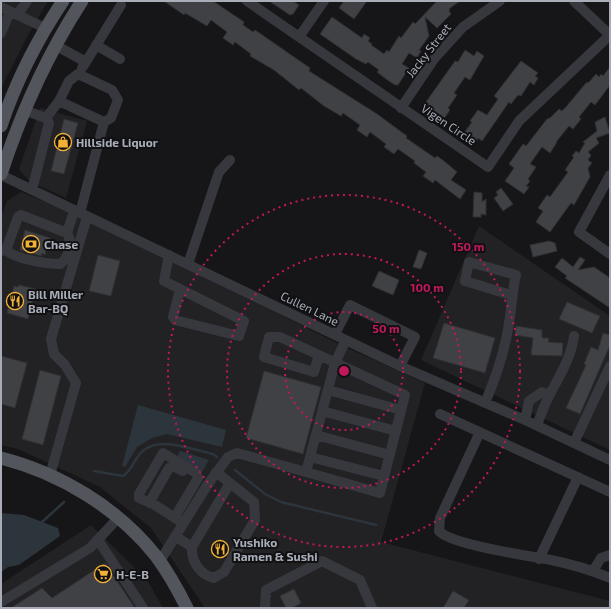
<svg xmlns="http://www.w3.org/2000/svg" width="611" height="609" viewBox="0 0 611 609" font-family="'Exo 2',sans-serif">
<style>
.built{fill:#222225}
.water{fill:#2c353c}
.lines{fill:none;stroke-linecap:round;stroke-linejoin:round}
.stream{stroke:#2c353c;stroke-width:2.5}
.building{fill:#404145;stroke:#303034}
.minor{stroke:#37383d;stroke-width:10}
.major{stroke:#53555c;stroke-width:13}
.ring{fill:none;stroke:#c2185b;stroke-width:2;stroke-dasharray:2 4}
.labels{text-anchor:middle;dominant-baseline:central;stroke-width:4;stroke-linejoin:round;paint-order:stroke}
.street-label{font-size:12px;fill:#a8adb8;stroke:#111113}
.poi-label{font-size:12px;font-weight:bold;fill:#a8adb8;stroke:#111113;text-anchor:start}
.centre{fill:#c2185b;stroke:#111113;stroke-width:2}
.ring-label{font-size:12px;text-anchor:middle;font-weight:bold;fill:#c2185b;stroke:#111113;stroke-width:4;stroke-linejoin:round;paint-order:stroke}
</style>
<rect width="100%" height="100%" fill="#161618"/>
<path class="built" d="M1,1H48L27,37L1,89Z
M40,108L87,121L66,198L29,181L19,169Z
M21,192L83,217L341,345L425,383L381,542L610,601V608H205L151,528L111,496L100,487L18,449L1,445V217L7,201Z
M479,226L610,316V450L421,360Z
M91,525L148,581L163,608H1V584Z"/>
<path class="water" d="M138,405L226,430L222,447L167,434L152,438L137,447L125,467L122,466Z
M180,451L209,460L202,472L177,457Z
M1,513L24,515L58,528L60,536L19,565L8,567L1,572Z"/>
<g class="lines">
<path class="stream" d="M235,470L265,494L281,502L376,525
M94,471L123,476C133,470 134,457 144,450C162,436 193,450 213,454L217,457
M41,523L64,502"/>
</g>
<path class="building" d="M164,1H213L244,22L243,25L253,32L255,30L310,68L309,71L377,114L407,136L406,138L435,158L437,156L444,161L457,172L451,180L466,190L460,199L435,180L433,183L423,176L426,172L414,163L415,161L398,149L394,154L384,147L386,144L370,132L367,137L357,130L360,125L343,113L341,116L324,106L301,88L299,90L274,70L250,56L251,54L235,42L233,45L223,38L227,32L211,20L207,26L185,13L184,15Z
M269,1H293L299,5L293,14L290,15Z
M344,1H367L354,19L339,8Z
M437,1H460L450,8L449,11L451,14L437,28L425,17L429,36L419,50L421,51L417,58L409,53L402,64L409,68L398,85H395L386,79L377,72L379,70L368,62L366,64L356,59L320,34L332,17L362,38L364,34L370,38L368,41L372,44L371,45L384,54L387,50L389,52L399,36L401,38L413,22L415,24Z
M465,50L474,56L477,51L484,56L470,80L465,77L454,93L457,95L448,108L450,110L443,120L426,108L429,104L426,102L455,61L458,62Z
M521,61L538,73L535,76L538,78L534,85L530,82L521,96L518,95L511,104L509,102L482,141L478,138L476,142L464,133L472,122L470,121L478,110L487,115L498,99L494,96Z
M610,67V85L595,105L591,102L579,117L581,119L573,129L569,126L556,142H557L550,153L542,147L530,164L536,167L528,179L530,181L526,186L529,187L524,194L505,181L514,168L509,164L523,144L526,146L547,119L550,118L559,109L562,111L566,107L586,83L589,82L596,74L599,77L601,74L603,76Z
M605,117L610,133L596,138L599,143L588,152L591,155L588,160L592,163L588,168L590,177L574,205L571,203L550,232L536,222L543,211L538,208L547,195L550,197L568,172L565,170L574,157L572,156L576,151L579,153L585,143L583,142L597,131L595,122Z
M64,119L78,123L64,174L51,171Z
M501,188L513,204L503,211L494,198L498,195L496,192Z
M474,192L482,193V202L486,199V215L481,214V217H473Z
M25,230L50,238L45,255L42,253L41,256L20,250Z
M549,241L555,243L557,251L533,257L530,245Z
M419,250L427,253L421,269L413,267Z
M98,255L120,261L111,296L89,291Z
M580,257L585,260L578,270L594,267L610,278V308L565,278L567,276L555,267L562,258L573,267Z
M379,271L399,280L393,295L372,286Z
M19,285L36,289L28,319L7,313L14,286L18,287Z
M567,302L600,316L592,333L559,319Z
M444,323L495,338L485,373L433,358Z
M516,326L542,330V338H549L548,342L563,343L562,356L531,355L533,338L515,335Z
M603,333L610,335V345L580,414L566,408L586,365L584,364L591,347L598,350Z
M1,356L27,363L15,408L1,404Z
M40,370L61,376L43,445L22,439Z
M264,371L321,387L303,454L246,438Z
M105,563L135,608H11L42,588L52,598Z
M294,589L301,603L292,608H286L280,596Z
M453,591L469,600L464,608H443Z"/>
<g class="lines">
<path class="minor" d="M247,1L488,167L519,121L610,35
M574,1L610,35
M1,7L45,28
M17,15L27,1
M1,33L10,12
M299,37L324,1
M55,45L86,62L82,68
M96,45L120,59
M86,62L121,5
M401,108L434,59L463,27L500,1
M24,110L46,118L49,123L32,190
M46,118L59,101
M1,175L400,366L525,420L610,460
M610,175L579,232L610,254
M80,213L104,122L111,118L118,100L112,90L78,74L69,81L59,101L104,122
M6,250C14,259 48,264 60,264C69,258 73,242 67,233
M1,251L6,250L18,217L21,215L67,233L74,211
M169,255L164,281L244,321L239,336L175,320L173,317L180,289
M188,264L219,172L230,160
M335,334L350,305L415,337L400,366
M319,355L314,372L264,357L269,337H280L405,395L380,493L306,472L335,363L346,340
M328,390L401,410
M485,403C496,377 505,351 509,323C512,307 512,291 516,275L469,262L465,281L511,295
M322,411L396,431
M440,414L610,492
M525,420L529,401L542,392L549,395
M537,425C541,415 545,403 550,394C560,375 571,358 574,336
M480,432L440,518L439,531C451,545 530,556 551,560C571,564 591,570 610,578
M316,435L390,455
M574,443L610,366
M310,457L384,476
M216,472L254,502L255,520L224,572L214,578C200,575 191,561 192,547L230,483
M50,475L76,383L65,365L54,354L51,339L87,217
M149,503L169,468L173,466L183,471
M175,517L198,478
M183,523L155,505L139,498V494L163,453L196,473L198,478
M175,536L192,547
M98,540L143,608
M539,559L578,477
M160,561L208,484L228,457L237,453L306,472
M593,571L601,558L610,555
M1,602L90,548L118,518
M265,608L266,590L322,561L360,580L372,608"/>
<path class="major" d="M1,126C16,81 37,40 63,1
M1,174C21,113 47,55 82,1
M1,458C60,473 118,508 156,556C168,572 178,590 187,608"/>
</g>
<g class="ring">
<circle cx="344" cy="371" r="59"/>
<circle cx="344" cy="371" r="117"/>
<circle cx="344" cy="371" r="176"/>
</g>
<defs>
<g id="shop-ring" transform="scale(0.9)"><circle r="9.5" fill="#111113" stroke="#f2b134" stroke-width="1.5"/><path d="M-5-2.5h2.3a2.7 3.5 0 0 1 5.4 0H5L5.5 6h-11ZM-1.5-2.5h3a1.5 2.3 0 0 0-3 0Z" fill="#f2b134"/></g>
<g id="bank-ring" transform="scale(0.9)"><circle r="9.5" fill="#111113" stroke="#f2b134" stroke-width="1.5"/><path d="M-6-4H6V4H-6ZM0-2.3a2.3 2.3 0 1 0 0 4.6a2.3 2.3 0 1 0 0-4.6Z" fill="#f2b134"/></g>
<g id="restaurant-ring" transform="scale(0.9)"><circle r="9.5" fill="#111113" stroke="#f2b134" stroke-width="1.5"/><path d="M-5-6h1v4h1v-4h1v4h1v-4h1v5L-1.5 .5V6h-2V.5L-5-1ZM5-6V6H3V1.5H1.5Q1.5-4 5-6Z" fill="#f2b134"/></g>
<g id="supermarket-ring" transform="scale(0.9)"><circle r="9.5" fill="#111113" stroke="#f2b134" stroke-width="1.5"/><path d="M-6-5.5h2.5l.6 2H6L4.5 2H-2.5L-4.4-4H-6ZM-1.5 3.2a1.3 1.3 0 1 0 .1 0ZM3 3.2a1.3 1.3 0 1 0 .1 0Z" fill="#f2b134"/></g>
</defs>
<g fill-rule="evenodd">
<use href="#shop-ring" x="63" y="142"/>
<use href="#bank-ring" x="31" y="244"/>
<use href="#restaurant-ring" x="15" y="301"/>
<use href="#restaurant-ring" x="220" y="549"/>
<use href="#supermarket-ring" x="103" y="574"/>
</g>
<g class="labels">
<g class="street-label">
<text transform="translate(428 50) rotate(-52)">Jacky Street</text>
<text transform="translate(449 124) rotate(34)">Vigen Circle</text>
<text transform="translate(310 308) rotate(26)">Cullen Lane</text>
</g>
<g class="poi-label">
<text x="76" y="142">Hillside Liquor</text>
<text x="44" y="244">Chase</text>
<text x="28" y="294">Bill Miller<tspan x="28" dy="14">Bar-BQ</tspan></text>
<text x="233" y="542">Yushiko<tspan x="233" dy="14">Ramen &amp; Sushi</tspan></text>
<text x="116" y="574">H-E-B</text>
</g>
</g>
<circle cx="344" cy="371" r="6" class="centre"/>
<g class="ring-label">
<text x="468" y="251">150 m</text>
<text x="427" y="292">100 m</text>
<text x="386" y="333">50 m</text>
</g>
<rect width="611" height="609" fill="none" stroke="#a8adb8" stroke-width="4"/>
</svg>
